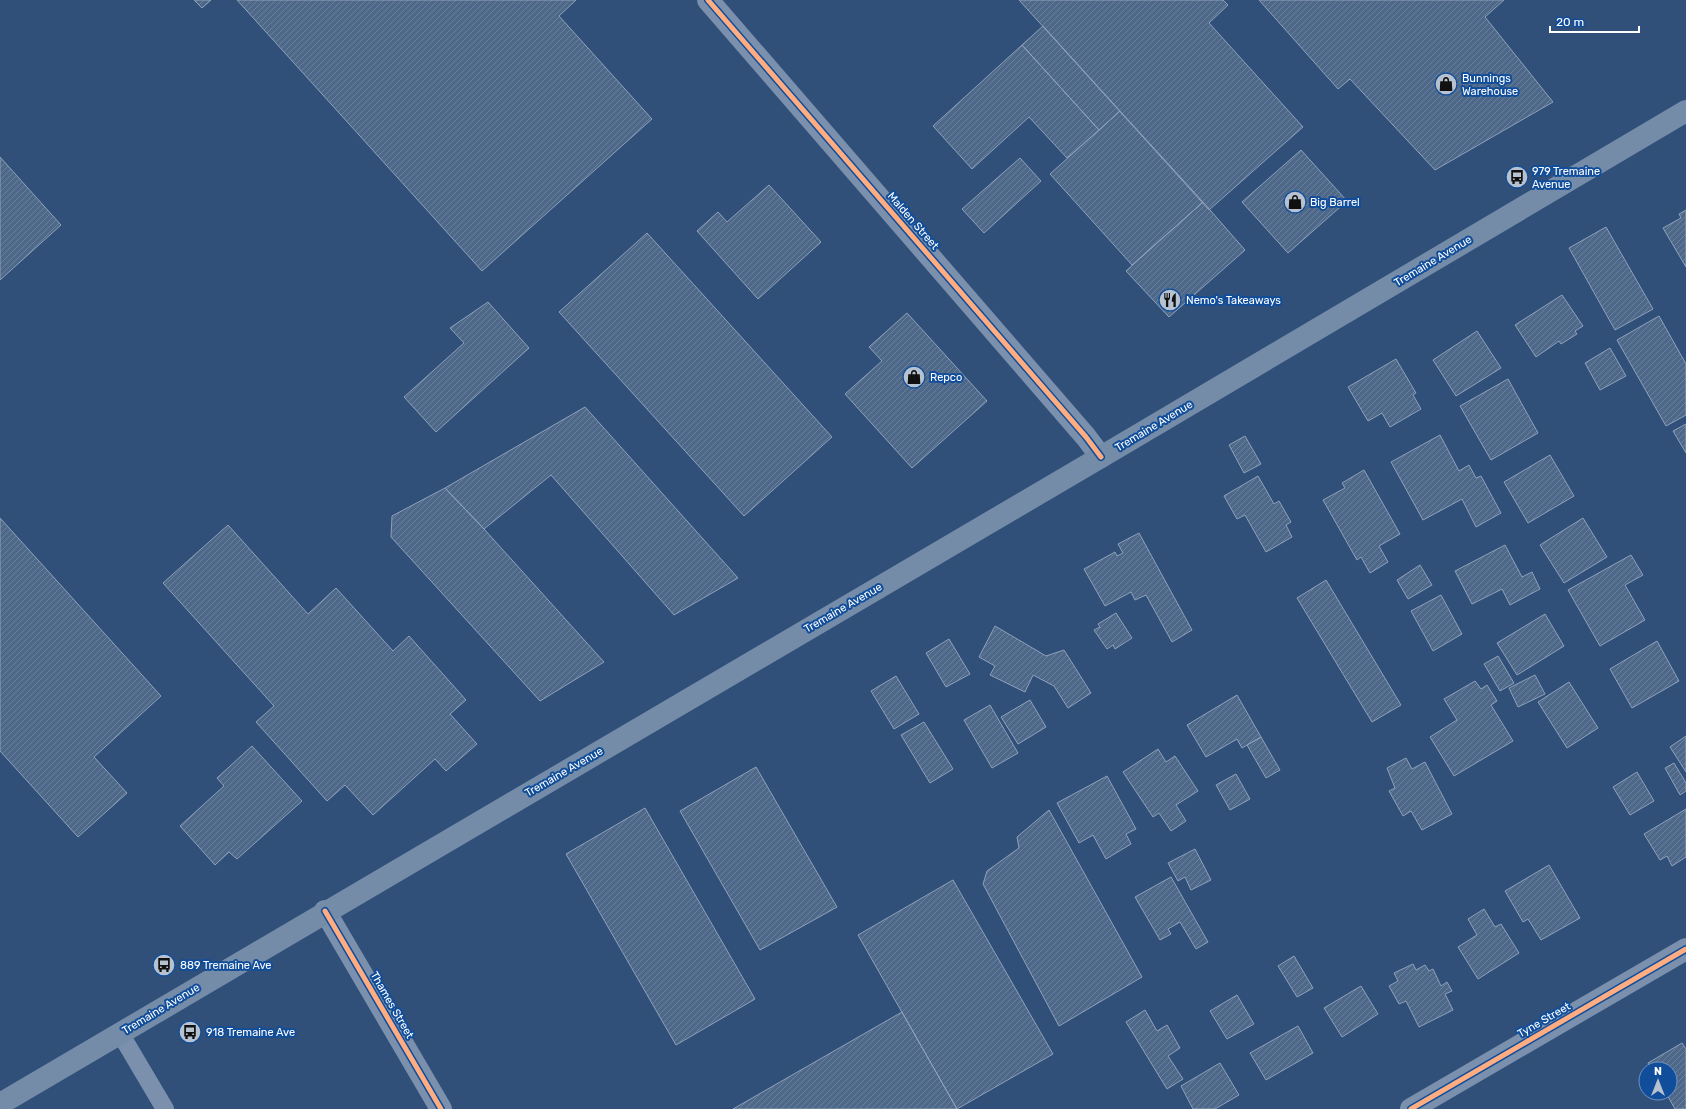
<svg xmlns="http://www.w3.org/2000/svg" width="1686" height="1109" viewBox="0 0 1686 1109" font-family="Rubik,sans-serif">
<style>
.building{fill:url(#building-hatch);stroke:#8fa1ba}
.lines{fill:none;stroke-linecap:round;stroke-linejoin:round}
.lane{stroke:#7a90ad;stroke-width:18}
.street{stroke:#7a90ad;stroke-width:22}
.secondary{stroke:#758ca9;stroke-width:22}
.cycleway-casing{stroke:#104d9a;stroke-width:8}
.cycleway{stroke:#ffac80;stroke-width:5}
.labels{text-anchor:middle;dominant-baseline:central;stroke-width:4;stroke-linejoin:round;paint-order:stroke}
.poi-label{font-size:11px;fill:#fff;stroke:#104d9a;text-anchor:start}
.street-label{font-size:11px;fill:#fff;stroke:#104d9a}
</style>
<defs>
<pattern id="building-hatch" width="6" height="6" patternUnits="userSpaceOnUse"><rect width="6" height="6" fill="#4e6889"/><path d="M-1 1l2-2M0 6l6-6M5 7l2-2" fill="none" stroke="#697f9b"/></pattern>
</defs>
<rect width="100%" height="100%" fill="#30507a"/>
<path class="building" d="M194,0H211L202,8Z
M237,0H576L559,16L652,119L482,271Z
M1019,0H1223L1228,5L1209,23L1303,127L1209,210Z
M1259,0H1504L1485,17L1553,102L1435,170L1350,79L1338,89Z
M1043,26L1120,111L1099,130L1022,45Z
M1022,45L1099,130L1067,158L1029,117L972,169L933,126Z
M1120,111L1203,202L1132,265L1050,174Z
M1301,150L1347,201L1288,253L1242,202Z
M0,157L61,225L0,280Z
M1020,158L1041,181L984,233L962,209Z
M769,185L821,242L758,299L697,231L718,212L727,222Z
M1203,202L1245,250L1169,317L1126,271Z
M1686,210V267L1663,228L1681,218L1679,214Z
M1606,227L1653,309L1615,330L1569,248Z
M647,233L832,437L744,516L559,312Z
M1562,295L1583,326L1575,331L1577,334L1561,344L1559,341L1536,357L1515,325Z
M488,302L529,348L436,432L404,397L464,343L450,328Z
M907,313L987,401L912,468L845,394L882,361L869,347Z
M1659,316L1686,364V415L1666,426L1617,340Z
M1477,331L1501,368L1456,396L1433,360Z
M1610,348L1626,376L1600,390L1585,363Z
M1396,359L1416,393L1413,395L1421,409L1390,427L1382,413L1368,421L1348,387Z
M1508,379L1538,433L1491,460L1460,406Z
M585,407L738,578L674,615L551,475L484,529L445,488Z
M1686,424V453L1673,431Z
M1440,435L1459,471L1469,465L1476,478L1481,476L1501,513L1476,527L1462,499L1423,520L1391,462Z
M1245,436L1261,464L1244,473L1229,445Z
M1550,455L1574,496L1528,523L1504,482Z
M1364,470L1400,534L1379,546L1388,562L1370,573L1361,557L1357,560L1323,500L1345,488L1342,483Z
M1258,476L1274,504L1279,501L1291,522L1286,525L1292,537L1266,552L1245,515L1237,519L1224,496Z
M445,488L484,529L604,662L540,701L391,537L392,516Z
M0,518L161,696L94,757L127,793L78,837L0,751Z
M1583,518L1607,557L1564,583L1540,545Z
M228,525L308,614L336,588L393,651L409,636L466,700L450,714L477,744L446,771L435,759L373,815L345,785L327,801L256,722L274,706L163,583Z
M1139,533L1192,630L1172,642L1146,595L1135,600L1131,592L1105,606L1084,569L1115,552L1117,556L1123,553L1118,544Z
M1505,545L1522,577L1532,572L1540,589L1510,605L1502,589L1472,604L1455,571Z
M1631,555L1643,575L1625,585L1645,620L1600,646L1568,590Z
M1420,565L1432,585L1408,599L1397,580Z
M1326,580L1401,705L1372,722L1297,598Z
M1441,595L1462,634L1433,651L1411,611Z
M1116,613L1132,638L1115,649L1113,645L1107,649L1094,630L1100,627L1098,624Z
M1545,614L1564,646L1517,675L1497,643Z
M995,626L1046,656L1064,650L1091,693L1068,708L1054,686L1033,675L1025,692L990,675L995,666L979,657Z
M949,639L970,674L946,687L926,653Z
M1657,641L1679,681L1632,708L1610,669Z
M1498,656L1514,683L1500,691L1484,664Z
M1535,675L1545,694L1518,707L1509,688Z
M896,676L919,714L894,729L871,691Z
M1475,681L1481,689L1487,685L1497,701L1491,705L1513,741L1454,776L1430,737L1457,720L1444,699Z
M1569,682L1598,728L1567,748L1538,702Z
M1237,695L1261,737L1242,748L1237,739L1206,757L1187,725Z
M1030,700L1046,727L1018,744L1001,717Z
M990,705L1018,753L992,768L964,720Z
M924,722L953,769L930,783L901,735Z
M1686,736V772L1670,747Z
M1261,737L1280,770L1266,778L1247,745Z
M252,746L302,801L237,859L229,852L215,865L180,826L224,786L217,778Z
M1158,749L1166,762L1175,756L1198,791L1176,805L1186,821L1171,831L1159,813L1153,817L1123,772Z
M1406,758L1412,769L1425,762L1452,814L1422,830L1411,811L1403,816L1389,791L1395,788L1387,768Z
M1674,763L1686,783V791L1680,795L1665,768Z
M756,767L837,907L760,950L680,811Z
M1637,772L1654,801L1630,815L1613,787Z
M1236,774L1250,799L1230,810L1216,785Z
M1107,776L1136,829L1126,834L1131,844L1106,859L1093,835L1079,843L1057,803Z
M645,808L755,999L676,1045L566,854Z
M1686,809V857L1672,866L1667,856L1660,860L1644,834Z
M1049,810L1142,977L1059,1026L983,884L987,871L1019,848L1017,837Z
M1195,849L1211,880L1191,890L1185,877L1178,881L1168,863Z
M1549,865L1580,918L1541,940L1528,919L1523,922L1505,891Z
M1171,877L1208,942L1196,949L1180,922L1168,929L1171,934L1160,940L1135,897Z
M953,880L1053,1054L957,1109L858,935Z
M1484,909L1495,927L1501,924L1519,953L1478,979L1458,947L1477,935L1468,919Z
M1294,956L1313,988L1297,997L1278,966Z
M1413,964L1416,970L1425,965L1429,971L1433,969L1441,986L1447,982L1452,991L1445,994L1453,1010L1419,1027L1406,1001L1399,1004L1389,986L1398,981L1394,973Z
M1361,986L1378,1014L1342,1037L1324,1008Z
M1237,995L1254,1024L1227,1039L1210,1011Z
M1145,1010L1157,1031L1167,1025L1180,1048L1168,1056L1183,1079L1167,1089L1126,1022Z
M902,1012L957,1109H733Z
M1298,1026L1313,1053L1266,1080L1250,1053Z
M1682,1043L1686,1049V1109H1675L1666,1093H1670V1069H1651L1648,1063Z
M1220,1063L1239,1095L1215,1109H1193L1181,1086Z"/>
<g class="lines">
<path class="lane" d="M120,1033L165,1109"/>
<path class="street" d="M708,0L1086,437L1101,457
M325,911L441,1109
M1411,1109L1686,949"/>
<path class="secondary" d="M0,1104L1101,457L1686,111"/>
<g class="cycleway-casing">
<path id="cycleway" d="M708,0L1086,437L1101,457
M325,911L441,1109
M1411,1109L1686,949"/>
</g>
<use href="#cycleway" class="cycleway"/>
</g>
<defs>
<g id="shop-disc" transform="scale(1.15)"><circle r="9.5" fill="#b7c2d0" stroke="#104d9a"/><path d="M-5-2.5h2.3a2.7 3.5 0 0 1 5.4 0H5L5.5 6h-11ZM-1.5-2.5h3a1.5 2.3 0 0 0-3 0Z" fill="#111"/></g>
<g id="bus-disc" transform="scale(1.15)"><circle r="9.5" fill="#b7c2d0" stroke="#104d9a"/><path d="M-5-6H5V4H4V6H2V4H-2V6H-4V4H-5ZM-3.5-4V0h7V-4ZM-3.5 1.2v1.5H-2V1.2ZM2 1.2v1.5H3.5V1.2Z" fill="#111"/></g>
<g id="restaurant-disc" transform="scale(1.15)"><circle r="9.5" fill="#b7c2d0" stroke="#104d9a"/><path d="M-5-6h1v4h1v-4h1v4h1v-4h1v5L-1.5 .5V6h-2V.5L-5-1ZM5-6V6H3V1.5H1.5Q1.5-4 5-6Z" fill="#111"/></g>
</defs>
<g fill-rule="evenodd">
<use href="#shop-disc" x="1446" y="84"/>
<use href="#bus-disc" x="1517" y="177"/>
<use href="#shop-disc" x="1295" y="202"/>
<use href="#restaurant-disc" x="1170" y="300"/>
<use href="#shop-disc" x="914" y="377"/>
<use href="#bus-disc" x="164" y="965"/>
<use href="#bus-disc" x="190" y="1032"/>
</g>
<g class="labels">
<g class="poi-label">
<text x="1462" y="78">Bunnings<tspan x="1462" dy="13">Warehouse</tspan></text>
<text x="1532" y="171">979 Tremaine<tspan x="1532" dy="13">Avenue</tspan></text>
<text x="1310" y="202">Big Barrel</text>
<text x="1186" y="300">Nemo's Takeaways</text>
<text x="930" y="377">Repco</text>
<text x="180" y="965">889 Tremaine Ave</text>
<text x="206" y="1032">918 Tremaine Ave</text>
</g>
<g class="street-label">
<text transform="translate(913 221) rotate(49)">Malden Street</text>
<text transform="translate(1433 261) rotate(-31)">Tremaine Avenue</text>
<text transform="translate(1154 426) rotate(-31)">Tremaine Avenue</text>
<text transform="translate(843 608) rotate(-30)">Tremaine Avenue</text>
<text transform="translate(564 772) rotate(-30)">Tremaine Avenue</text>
<text transform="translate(392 1005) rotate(60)">Thames Street</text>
<text transform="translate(161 1009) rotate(-31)">Tremaine Avenue</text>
<text transform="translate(1544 1020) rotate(-30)">Tyne Street</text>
</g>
</g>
<g transform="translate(1658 1081)"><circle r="19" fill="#104d9a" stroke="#7094c2"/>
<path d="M0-3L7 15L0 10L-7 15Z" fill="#b7c2d0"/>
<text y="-6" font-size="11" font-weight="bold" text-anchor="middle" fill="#ffffff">N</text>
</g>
<path d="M1550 26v6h89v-6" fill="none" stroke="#ffffff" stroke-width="2"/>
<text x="1556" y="26" font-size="12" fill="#ffffff" stroke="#104d9a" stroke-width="3" paint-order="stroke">20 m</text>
</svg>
